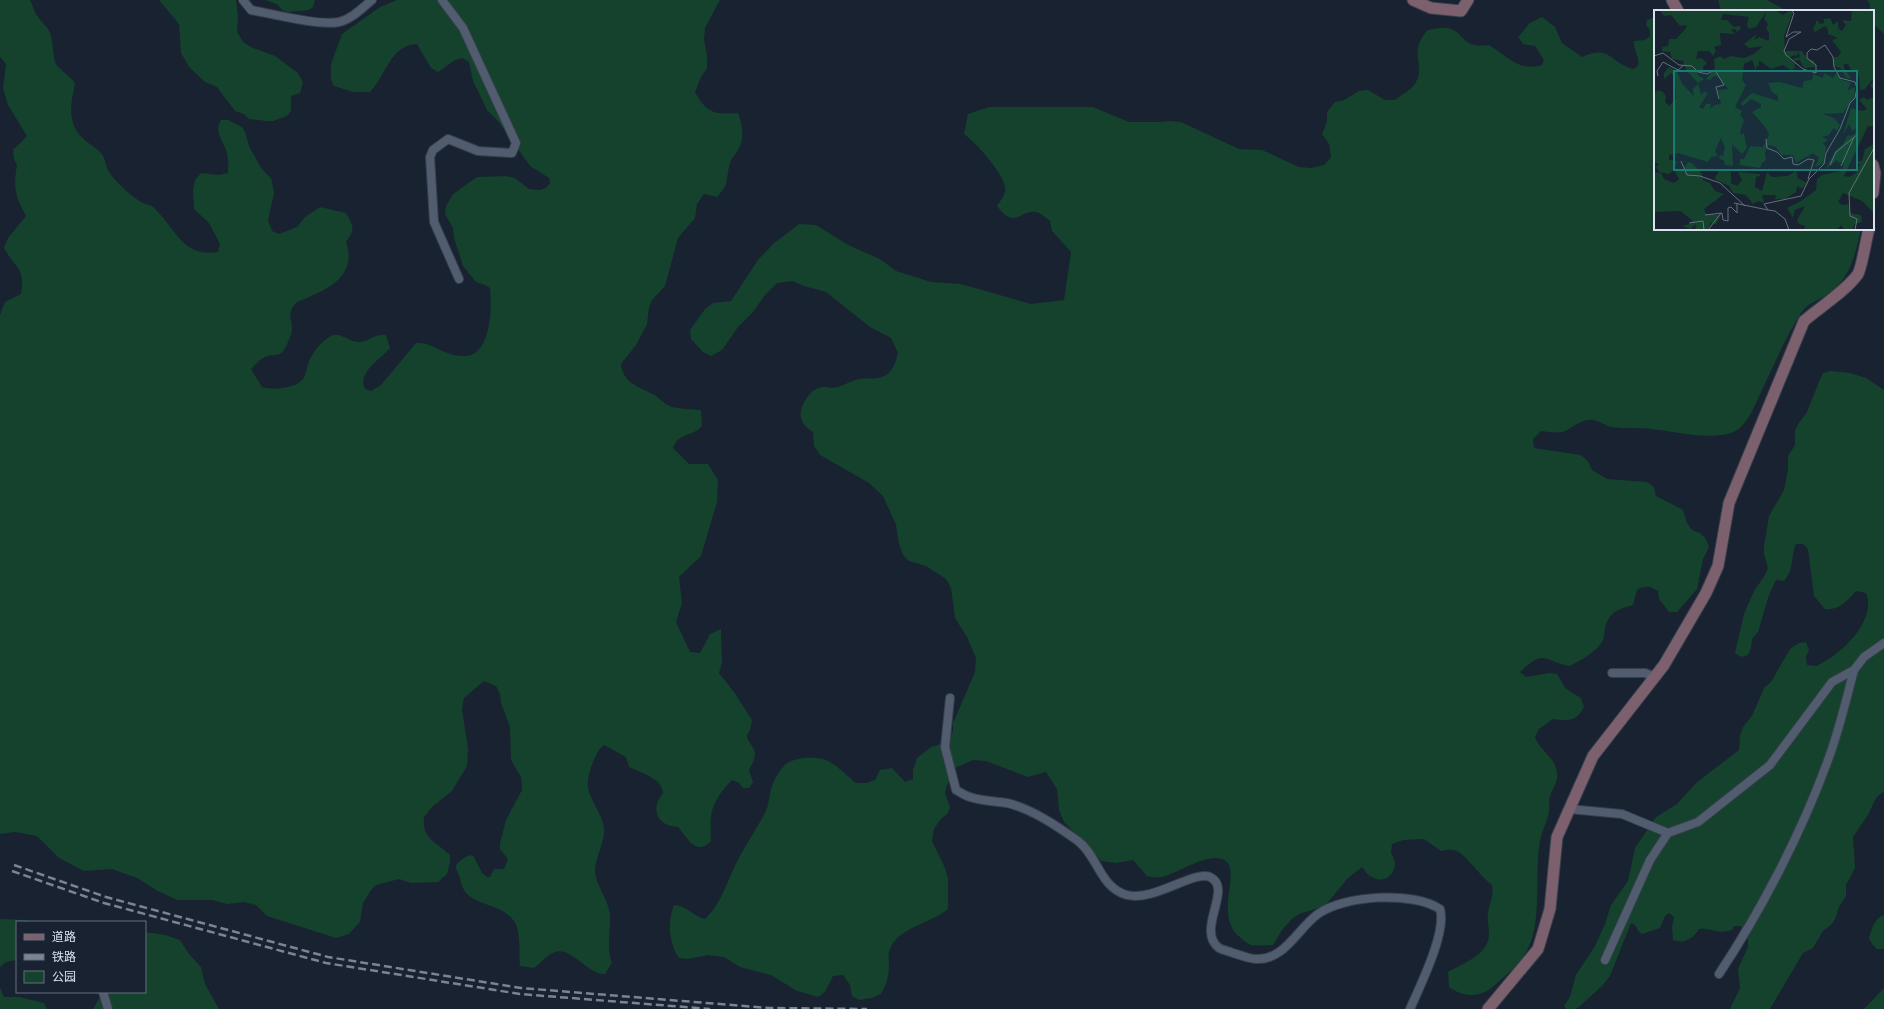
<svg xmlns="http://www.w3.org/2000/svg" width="1884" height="1009" viewBox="0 0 1884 1009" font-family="'Golos Text','Noto Sans SC',sans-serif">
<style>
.green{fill:#14422c}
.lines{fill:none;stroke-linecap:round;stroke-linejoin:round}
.street-casing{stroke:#383f4c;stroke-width:10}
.secondary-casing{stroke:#383f4c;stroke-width:13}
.street{stroke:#515d6f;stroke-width:8}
.secondary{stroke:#7c606e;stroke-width:11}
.rail{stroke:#7c8491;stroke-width:2.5;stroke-dasharray:8 4;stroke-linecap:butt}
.inset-road{fill:none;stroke:#666f7c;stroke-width:1}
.view{fill:#197b74;fill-opacity:0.15;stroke:#197b74;stroke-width:2}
.inset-edge{fill:none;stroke:#dbe2ed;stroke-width:2}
</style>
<rect width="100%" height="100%" fill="#182231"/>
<path class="green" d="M0,0H30C33,5 34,12 38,17C41,22 47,26 49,31C54,40 52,56 56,64C59,69 70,76 75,83C72,99 68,112 75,128C80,139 93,145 101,153C106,159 105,164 108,170C114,181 132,197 143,203C147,205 152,205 154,208C176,228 182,258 218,252L220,244L209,223L194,209L193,190L195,180L201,173L219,175L228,173C228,167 229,160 227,154C225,142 213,133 221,120H228L242,127L245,132L249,146L261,168L271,178L274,193L268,220L272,231L279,234L297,227L305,217L320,207L346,213C353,226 356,229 346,242C356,271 336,286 311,296C306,299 299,300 295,304C286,314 293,321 292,330C291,336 287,345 284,350C279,358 272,353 265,357C260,359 255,365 251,369L262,387C271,389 278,389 287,387C291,386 297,385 301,381C306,377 306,370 308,364C312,353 320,342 331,336C340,331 350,343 360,342C370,341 376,333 386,335L390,348C380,360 357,372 365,389L371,391L381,385L416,343C429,342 436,349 448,353C455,356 468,358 475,353C491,342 492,306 490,288L485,285L476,282L463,266L454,238L453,228L445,214L446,206L453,194L477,177L506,176L515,178L529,189L540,190L546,188L550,183L549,178L530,166L498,121L487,110L473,81L469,62L462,58L455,60L438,72L431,68L417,44C390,45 386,76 370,92H353L334,86L331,80V64L342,34L380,7L397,0H720L705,28L704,40L707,55V68L701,77L695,92C706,113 715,115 738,113C743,127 745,139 737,152C734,156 731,159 730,163C725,180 731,182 717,197L704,194L697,204L695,218L678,238L665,286L652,300L649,308L647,324L636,345L621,364C623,385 642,387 656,396C661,400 666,405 672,407C681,409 691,409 701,410L702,426C693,437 677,433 673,448L689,464H708L718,480L717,502L701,556L679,577L682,603L676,622L690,652L700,653L710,634L721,629L722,663L719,673L734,692L752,720L750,730L747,735C747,742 752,744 754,750C757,757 752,764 749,770L753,782L749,788H743L739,783L732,780C722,790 711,805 711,819C710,826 711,833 711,841C695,857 688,838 678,827C658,826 649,810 663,793C662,778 641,773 629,767L626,757L604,745C597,749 589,770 588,780C586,798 602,811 604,828C606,839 595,858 595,870C595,884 608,899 610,914C611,930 606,947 612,963L605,974C587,975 570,944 553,953C546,956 540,964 534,968L520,966C519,955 521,930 514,921C498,899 464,909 460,878C459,874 456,871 456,866C459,860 466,856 472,855L474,857L482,873L487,877H490L494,869H504L508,859L500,849V843L506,820L522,790L521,777L511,760L510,727L501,703L500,694L496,686L484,681L464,698L462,709L468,749L467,766L452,791L432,807L424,817C422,840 436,841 450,855V862L447,874L438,882L411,883L399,879L376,885L371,890L363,903L360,922L349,934L336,938L267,916L256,905L244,902L227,904L212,900H177L156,890L137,878L112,869L84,871L59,858L37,836L15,832L0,834V315L5,302L21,294C26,268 15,269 4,248L8,238L26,216C15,195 13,188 17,165L14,159L13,150L27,136L8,105L3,88L6,64L0,57Z
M159,0H236L238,16L237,32L243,42L251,47L275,56L298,73L303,82L300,93L291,96V111L287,116L273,121H266L249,119L244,114L235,111L217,87L205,82L189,67L181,53L179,24Z
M265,0H315L313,7L309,10L287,12L282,10L277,4Z
M1718,0H1767L1787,11H1721Z
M1867,0H1884V34L1873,24V11H1870V4Z
M1542,17L1555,27L1562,43L1582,57C1610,44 1609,62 1633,69L1638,66C1640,56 1633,51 1634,41L1645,40L1650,36V30L1646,25L1647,20L1655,17V229H1861C1855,255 1850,281 1825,296C1816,301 1807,304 1801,313C1785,338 1774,365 1761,392C1756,403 1751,416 1742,426C1725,445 1674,431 1651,429C1638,427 1625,429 1612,427C1605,426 1599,420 1592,420C1582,418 1572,429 1562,432C1556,433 1548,432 1541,431L1533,439L1534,448L1581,455L1588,461L1592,470L1607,479L1647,482L1654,487L1656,496L1683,510L1687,523L1692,530L1700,533L1706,539L1709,547L1703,559L1697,589L1677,612H1669L1659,599L1658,591C1650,586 1645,585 1637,590L1633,605C1621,608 1611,611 1606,624C1604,629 1605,636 1602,642C1595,653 1581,660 1570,666C1542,661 1545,648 1520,672L1526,677L1549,673L1557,674L1565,688L1581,698L1584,707C1576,722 1568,721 1553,719L1539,729L1535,737C1540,751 1555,757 1557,772C1559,782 1552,788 1550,797C1548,802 1550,808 1549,812C1547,822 1542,831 1540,841C1534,873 1543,925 1526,952C1519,965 1506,975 1495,985C1481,998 1464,998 1449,987L1448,972C1463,963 1489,955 1489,934C1489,926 1487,920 1488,912C1490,902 1494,895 1492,885C1481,877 1466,855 1457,851C1452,849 1446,850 1441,851L1424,839L1403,840L1392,844L1391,853C1401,866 1390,885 1374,878C1368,876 1365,871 1362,867L1348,878L1325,906L1299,914L1292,919L1282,930L1273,945C1266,945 1258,946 1251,945C1248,944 1244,941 1241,938C1211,917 1245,866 1222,859C1206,853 1178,873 1162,877C1157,878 1151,877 1147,876L1133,860L1116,863L1101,861L1094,853L1064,822L1059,810L1057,789L1046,772L1028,777L986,761L973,760L955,768L946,788L945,793L950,807L948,813L940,820L934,829L932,841L945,868L948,878V909C931,924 896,927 889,952C888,956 889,961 889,965C889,976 887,984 881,994L872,998L859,1000L852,996L850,985L843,975L833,976L825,992L818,997L797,991L771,975L740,967L724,957L708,955L688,959L679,958C669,944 667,921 674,905C688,906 692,916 705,919C723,902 728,877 740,856C748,841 758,826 766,811C770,801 769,791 774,781C777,775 782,766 789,762C800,757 820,756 830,762C840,768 847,776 856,783H867L875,780L880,770L892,768L905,782L913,779V770L917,758L931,747L941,744L953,732V723L975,672L976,658L967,637L955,618L951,588L946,579L926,566L909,561L903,555L899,544L896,525L883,496L869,483L820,455L814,446L813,432C805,427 799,420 801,410C804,399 812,388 823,387C826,386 829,388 832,388C840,388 848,382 855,380C864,377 874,380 882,377C893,373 895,363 898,353L891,338L870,327L826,292L804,286L792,281L777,283L765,295L753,312L738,327L722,350L711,356L703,352L691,339L690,330L705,309L713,303L731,301L758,260L773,244L799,224L816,225L848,245L880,259L896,271L931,282L961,284L1031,304L1064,300L1071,252L1052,231L1050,221C1046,218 1041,213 1036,212C1019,209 1016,231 997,206C1000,202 1004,196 1005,192C1009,178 975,142 964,134L968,114L989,107H1093L1129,122H1160L1170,121L1181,122L1239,149L1262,150L1299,167L1311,168L1324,165L1331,157L1329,144L1322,134L1327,122V112L1335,102L1344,100L1359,91L1368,90L1385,100H1395C1401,95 1413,89 1416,82C1426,65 1407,52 1428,30C1434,29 1441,27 1447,28C1467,32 1459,49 1489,45C1508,56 1518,72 1542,65L1544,60L1535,46L1523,44L1518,37L1530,23Z
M1831,371L1850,373L1866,378L1884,390V791L1876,798L1868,815L1853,837L1855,868L1846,885V896L1839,907L1836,917L1832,924L1823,931L1813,948L1803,953L1770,1009H1730L1740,988L1738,969L1748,947V939L1741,926H1734L1732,930C1715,935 1713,927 1699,929C1693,939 1684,944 1673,940L1672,927L1674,917L1669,913L1665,916L1660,928L1642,934L1638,931L1636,926L1631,923L1610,976L1602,986L1579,1007L1575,1009H1567L1564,1006L1570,997L1576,975L1595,946L1605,924L1611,905L1628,881L1635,848L1656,817L1677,804L1696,783L1739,750L1740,735L1743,727L1752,716L1764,688L1771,682L1790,649L1799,643L1806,642L1809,650L1806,657L1807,665L1817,666C1824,661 1832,658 1838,652C1854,640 1875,614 1866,593L1856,591C1848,600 1839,611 1825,609L1814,596L1808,549L1803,544H1796C1790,558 1795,568 1784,581L1776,580L1769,595L1758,632L1752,639L1751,648L1748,655L1741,657L1735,653L1744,614L1754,591L1765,575L1768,568L1764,554V546L1769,516L1784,490L1788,469V456L1795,445V431L1798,424L1807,412L1820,379L1823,373Z
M1884,915V949H1877L1872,944L1869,938C1872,929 1874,918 1884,915Z
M0,919L26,920L32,922H17V960L6,962L0,967Z
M145,932L165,935L180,940L189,954L201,967L205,984L219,1009H93L103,992H145Z
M0,987L4,997H19L44,1003L47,1009H0Z
M1884,988V1009H1864Z"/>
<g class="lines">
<g class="street-casing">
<path id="street" d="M243,0L251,10C272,14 320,26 339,22C352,19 362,8 372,0
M442,0L463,28L516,143L512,153L478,151L448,139L433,150L430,157L434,222L459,279
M1612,673H1645L1655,677
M950,698L945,747L956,790C960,792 965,796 970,797C981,801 995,801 1007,803C1032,809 1057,826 1078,841C1098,856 1100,888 1127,895C1153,902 1194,870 1210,877C1234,888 1195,930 1219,948C1222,950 1229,951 1233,953C1241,955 1249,959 1257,959C1285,960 1298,928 1318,914C1345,895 1412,891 1440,909C1447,932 1420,986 1410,1009
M1569,809L1622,814L1668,833
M1605,960L1650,860L1668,833L1698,822L1770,765L1832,682L1854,670L1864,657L1884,643
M1719,974C1761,911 1802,832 1828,760C1839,731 1846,700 1854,670
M103,992L108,1009"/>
</g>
<g class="secondary-casing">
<path id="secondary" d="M1413,0L1431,8L1461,11L1468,0
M1672,0L1678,11
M1873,165L1875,173L1873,193
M1488,1009L1538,949L1550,909L1557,837L1593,756L1664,665L1706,593L1718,566L1729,503L1804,321C1820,307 1846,291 1858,274C1862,267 1866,239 1869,229"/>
</g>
<use href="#street" class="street"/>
<use href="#secondary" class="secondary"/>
<path class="rail" d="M14,865L106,897L328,957L521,988L769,1008L867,1009
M12,871L104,903L326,963L520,994L710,1009"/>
</g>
<g transform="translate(1654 10)">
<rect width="220" height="220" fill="#182231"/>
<path d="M121,0L129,5L135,1L139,2L130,26L131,41H148L153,49L160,51L161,57L150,58L146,50L140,51L139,49L146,47L144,42L143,46L141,45L134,48L142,53L140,56L144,59L140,58L138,61L129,55L117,59L105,50V57L103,55L102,61L98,50L90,54L88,70L92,75L81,97L88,101L86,105L90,110L86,122L87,125L90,123L93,138L88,144L78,134L79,156L71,155L70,151L65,148L66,145L69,146L71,138L67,128L61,141L64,146L57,147L54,152L24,143L15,145V150L23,151L21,158L28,161L34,152L38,153L48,164L49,170L56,173L61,181L70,184L50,199L52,204L67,205L62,214L57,213L53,220H42L41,214L37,219L28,216L36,214L38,210L26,201L0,202V162L7,163L10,169L20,173L25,169L20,160L15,164L5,162L2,157L5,154L0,152V84L4,80L9,82L12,86L11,92L15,96L22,89L21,68L17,63L10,69V63L15,57L23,61L28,74L40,86L39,79L44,74L47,84L51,82L54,83L45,97L49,99L52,94H57L56,99L61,95L67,94L64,80L74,79L64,67L60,66L56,70L52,69L61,59L60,49L66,46L70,49L76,46L90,48L100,44L109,36L95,38L90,34L103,24L100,30L105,27L115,31V22L112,19L114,14L110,9L112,2L102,17L94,19L93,13L95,7L69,4L67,10H73L80,17L86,16L87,18L83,22L81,19L77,20L81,24L66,23L67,35L60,37L62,41L59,46L55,41H44L42,49L47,48L53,53L49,57L50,62L43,61L44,65L50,69L44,73L32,60L29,51L18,49L16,42L8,41V37L14,36L15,29H22L33,17L30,15L26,16L17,5L10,6L6,1ZM198,0H220V81L216,75L220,71L218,70L211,79L206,80L205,66L201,60H197L194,54H190V58L197,68H192L186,58L180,56V47H184L187,42L178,30L184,28L174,24V19L171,16L161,22L159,19L163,10L166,14L170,13V9L176,8L179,15L184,11L185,24V19L188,21L192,15L188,10L197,11ZM170,63L179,68L182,63L188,70L197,73L193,81L200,77L201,79L200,88L189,103L169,104L180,108L186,115L183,121L180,118L175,125L168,127L174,130L169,133L172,137L169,154L161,157L165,148L159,143L142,153L139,145H127L122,137L115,135L111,142L112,150L108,153L106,158L86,155V149H90L96,136L109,137L115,125L112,118L98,102L107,97V94L97,89L89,96L87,94L89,91L98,83L124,91V86L118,82L114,73L126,72L148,78L150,71L158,70L159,64L169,68ZM210,87L213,90L220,87V116H214L190,166L195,167L202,163L206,155L202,151H208L211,139L220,134L219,202L208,191L189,183L184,192L188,195L194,194L196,203L207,205L208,212L200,214L199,220H190L187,215L183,220H150L151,216L145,214L143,210L151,196L141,200L139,208L133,198L147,191L162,180L163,169L168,165L188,161L190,152L184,153L183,150L172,159L181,141L189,134L194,125L197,126L201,123L202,119L198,121L195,114L189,125L197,98L208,101L213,99L205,90ZM66,160L77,162V173L83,176L88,170L84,162L106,164V166L102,167L101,177L108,181L113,162L118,167L133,166L142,161L144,168L153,173L148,179L143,176L142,182L131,189H121L120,192L122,185H108L110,193L104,191L99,194L92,185L79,183L75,176L62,170L61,167Z" fill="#14422c"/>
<path class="inset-road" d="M0,46L9,43L25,55L38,56L44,62L53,64L61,60L70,75L62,77L65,89M4,66L3,61L9,52L24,60L30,55M112,129L113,138L123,142L130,149L138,147L139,154L144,155L154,149L160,150L154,169M27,151L33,165L46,166L66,173L91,196M176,155L182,142L204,124M187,156L200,127M80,193L114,200M51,205L68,203L69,210L74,211V198L77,197L83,203V194M35,213L49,211L50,220M54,220L67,203M135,220L131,209L121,201L114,200L110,194L147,186L155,169L170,154L172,143L186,119L196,93L201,88L203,78L201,72L186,68L180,57L179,47L171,35L163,40L157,39L153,43V48L162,55V63L149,59L132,45L130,41L135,29L147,22H139L132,27L140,3L137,0M201,220L203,209L196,206L195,183L220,138"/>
<path class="view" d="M20,61H203V160H20Z"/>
<rect width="220" height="220" class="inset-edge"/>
</g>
<rect x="16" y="921" width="130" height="72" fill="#182231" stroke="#666f7c"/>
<rect x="24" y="934" width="20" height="6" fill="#7c606e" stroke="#666f7c"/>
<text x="52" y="941" font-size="12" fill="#dbe2ed">道路</text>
<rect x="24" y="954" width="20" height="6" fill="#7c8491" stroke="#666f7c"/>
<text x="52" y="961" font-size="12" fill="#dbe2ed">铁路</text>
<rect x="24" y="971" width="20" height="12" fill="#14422c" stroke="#666f7c"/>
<text x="52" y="981" font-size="12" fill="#dbe2ed">公园</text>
</svg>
